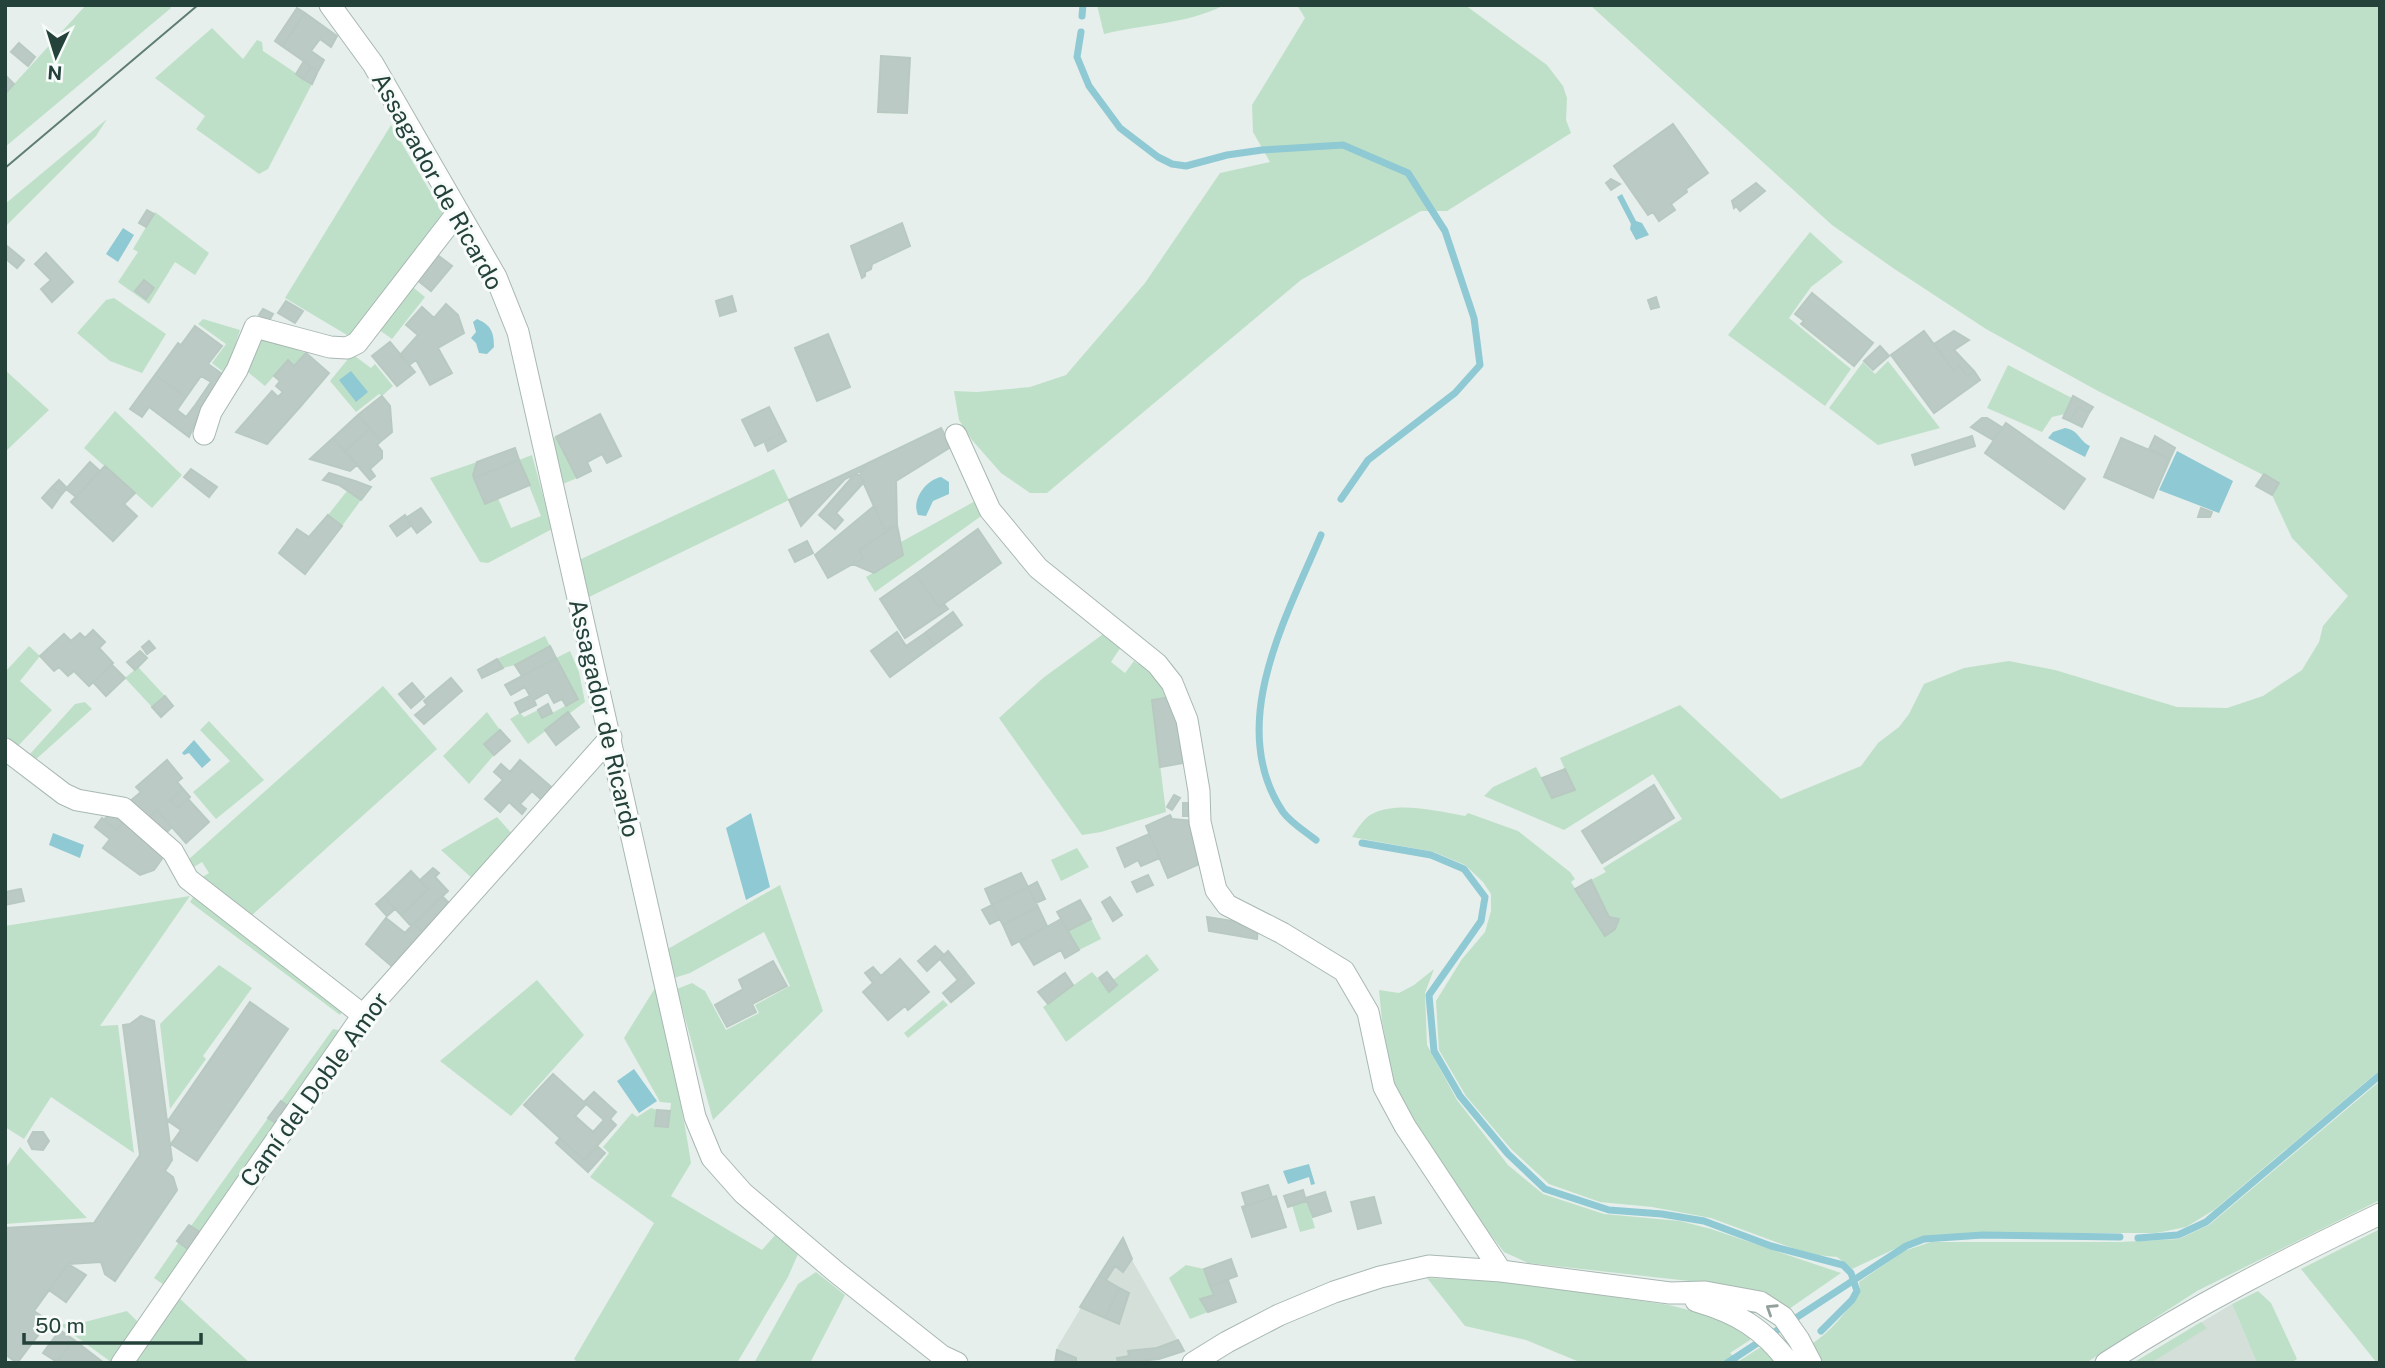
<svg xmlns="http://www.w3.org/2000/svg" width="2385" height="1368" viewBox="0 0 2385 1368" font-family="'Public Sans',sans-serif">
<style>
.built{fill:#d4dfda}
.green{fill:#bfe0c8}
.water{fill:#8ec9d4}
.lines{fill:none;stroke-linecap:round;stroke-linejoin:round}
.stream{stroke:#8ec9d4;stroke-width:7}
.building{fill:#bbcac4;stroke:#b8c9c2;stroke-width:2}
.minor-casing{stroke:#a8b8b2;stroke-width:23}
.minor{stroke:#fff;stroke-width:21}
.tram{stroke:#5f7d75;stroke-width:2}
.oneway{stroke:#92a09c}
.labels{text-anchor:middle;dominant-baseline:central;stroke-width:6;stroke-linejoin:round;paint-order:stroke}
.street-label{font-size:24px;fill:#24423a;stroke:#f7fbf9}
</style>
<rect width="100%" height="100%" fill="#e6efeb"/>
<path class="built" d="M1123,1238L1133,1262L1184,1351L1159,1359L1131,1363H1055L1058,1346Z
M2232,1304L2257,1363H2133Z"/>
<path class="green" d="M86,5H169L171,8L5,147V94Z
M1097,5H1225C1187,24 1144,24 1104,34Z
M1297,5H1465L1547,65L1563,86L1567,98L1566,120L1571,133L1447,211H1421L1301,280L1047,493H1030L1001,473L972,440L959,420L954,391L977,392L1030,387L1066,375L1145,283L1220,173L1270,162L1253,132L1252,105L1305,18Z
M1590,5H2380V1070L2214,1210L2186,1227L2156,1233H1979L1933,1236L1916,1239L1852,1269L1837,1257L1816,1255L1795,1249L1711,1218L1652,1207L1600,1202L1549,1184L1511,1149L1466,1096L1439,1050L1436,1001L1462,959L1485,932L1491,911V894L1483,882L1465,865L1434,852L1352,837C1357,829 1363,820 1370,815C1394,800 1439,811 1465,816L1468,813L1518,831L1570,872L1575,879L1571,882L1605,935L1615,929L1619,919L1609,917L1591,880L1606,872L1603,868L1682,819L1653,774L1564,830L1484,796L1493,787L1536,767L1552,798L1574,790L1560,758L1680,705L1781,799L1861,766L1878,743L1899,727L1909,714L1924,684L1964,668L2009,661L2055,670L2177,707L2227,708L2263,696L2302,670L2319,642L2323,626L2348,596L2292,538L2272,495L2279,483L2098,391L1986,329L1893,268L1832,225Z
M212,28L243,59L257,40L262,42L263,51L312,84L268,169L259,174L196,129L205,116L155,78Z
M107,119L96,136L5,227V204Z
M391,125L447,220L352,338L285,298Z
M155,212L209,253L195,275L175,262L149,304L118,282L138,252L133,249Z
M1810,232L1843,262L1811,287L1789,318L1851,369L1825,406L1728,335Z
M409,284L425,297L392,339L375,327Z
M114,298L166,334L142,373L110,361L77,333L106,300Z
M203,319L240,330L226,374L212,363L226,344L198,324Z
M263,337L306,353L294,366L288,360L265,386L243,368Z
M352,354L371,368L375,364L393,386L382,396L379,394L356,412L330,381Z
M1888,361L1940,428L1878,445L1829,408L1863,362L1875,374Z
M2008,365L2072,398L2065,414L2052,417L2042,432L1987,408Z
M5,370L49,410L5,452Z
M115,411L182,475L152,508L84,448Z
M556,437L577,478L563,484L552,438Z
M532,455L552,529L488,563L480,562L430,478L477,462L473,475L484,503L498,498L511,528L541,516L519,460Z
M774,469L789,500L587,598L579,560Z
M347,491L361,500L342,526L328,515Z
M977,500L984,514L875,592L866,577L903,555L901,542Z
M1106,632L1123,644L1111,662L1125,673L1134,661L1138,664L1141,658L1146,661L1169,697L1152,701L1166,812L1101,832L1082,835L999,718L1043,678Z
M545,636L550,646L515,665L503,668L497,659Z
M29,646L40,656L20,681L52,710L19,745L13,746L5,740V672Z
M570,651L579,672L585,702L528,744L510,719L520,713L524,717L538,710L543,718L578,699L556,658Z
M138,667L165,696L152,707L125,678Z
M383,686L437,749L251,916L201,878L209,873L202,862L194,867L189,859Z
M85,702L92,709L33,762L29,759L30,754L75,704Z
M487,712L500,730L484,744L494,755L469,784L443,756Z
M209,721L264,780L216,819L193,792L230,761L200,730Z
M497,817L514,836L474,880L441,850Z
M1077,848L1089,867L1061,881L1051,860Z
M780,885L823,1011L713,1120L677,989L692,983L705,991L726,1030L759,1013L755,1005L790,986L764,932L690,973L674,978L666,950Z
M190,896L100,1026L118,1025L134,1153L51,1097L24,1139L5,1127V926Z
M194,896L343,1009L340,1015L190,902Z
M1091,919L1101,939L1079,950L1068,931Z
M1147,954L1159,970L1066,1042L1043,1007L1092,972L1109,991L1117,985L1113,980Z
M219,965L252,988L203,1056L206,1059L170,1109L160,1024Z
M1434,969L1425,993L1427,1045L1457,1100L1508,1165L1543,1194L1604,1214L1680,1221L1711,1229L1841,1273L1789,1309L1734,1286L1528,1263L1504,1252L1459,1194L1395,1091L1382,1021L1379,990L1399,993L1414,985Z
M537,980L584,1035L511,1116L440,1061Z
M655,988C669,1046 682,1104 691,1163L671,1196L762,1250L776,1234L798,1254L788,1277L737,1363H578L574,1359L654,1223L590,1177L609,1153L603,1147L632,1113L637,1117L651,1108L657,1110L655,1126L668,1127L671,1103L660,1102L624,1038Z
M943,1000L948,1005L908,1038L904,1033Z
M333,1029L343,1031L289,1107L281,1101Z
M2380,1081V1200L2197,1291L2086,1363H1819L1810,1345C1831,1332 1848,1311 1860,1289L1859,1282L1904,1251L1931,1242H2120L2179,1239L2209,1225Z
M268,1118L277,1124L200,1232L191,1226Z
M20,1147L87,1218L5,1224V1169Z
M1307,1201L1315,1228L1300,1232L1292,1205Z
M2380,1229V1363H2377L2301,1269Z
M179,1242L188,1249L164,1285L154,1278Z
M1186,1265L1204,1269L1214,1295L1200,1299L1208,1312L1190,1319L1169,1278Z
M816,1272L845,1295L810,1363H754L798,1284Z
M1427,1278L1504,1281L1669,1305L1716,1317L1750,1333V1340L1730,1353L1739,1361L1764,1345L1777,1363H1582L1526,1340L1465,1326Z
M2258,1291L2271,1303L2297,1359L2291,1363H2257L2232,1304Z
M179,1298L250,1363H134Z
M127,1311L139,1323L111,1362L59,1324H77Z
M2201,1322L2207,1328L2151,1363H2133Z"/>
<path class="water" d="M1622,194L1636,221L1642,223L1649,235L1636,240L1630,229L1631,224L1617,197Z
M123,228L134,235L118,262L106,254Z
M477,319C491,325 494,332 494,347L487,354L479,353L476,343L471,338L476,332L473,322Z
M351,371L368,392L356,402L339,380Z
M2065,428C2079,430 2079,441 2090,446L2085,457L2048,438L2053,432Z
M2177,451L2233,481L2219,513L2159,490Z
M941,477L949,482V494L933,501L926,516L918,515C911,500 926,480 941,477Z
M194,740L211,760L202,768L189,753L184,755L182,753Z
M751,813L770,887L746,900L726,828Z
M53,833L84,845L80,858L49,845Z
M634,1069L657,1101L639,1113L617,1081Z
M1309,1164L1315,1184L1311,1185L1309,1177L1288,1184L1283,1171Z"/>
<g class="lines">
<path class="stream" d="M1082,16L1083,5
M1081,32L1077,57L1089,86L1120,128L1158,157L1172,164L1186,166L1227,155L1262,150L1343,145L1408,173L1445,231L1474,318L1480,365L1455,393L1368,460L1341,499
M1316,840C1306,832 1291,823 1283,812C1225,726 1286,618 1321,535
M1362,843L1431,855L1464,869L1485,897L1481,921L1429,995L1434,1051L1460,1096L1508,1154L1545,1189L1609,1210L1662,1214L1704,1221L1771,1246L1843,1265L1851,1273L1857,1291L1852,1300L1821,1331
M2138,1238L2178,1235L2206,1222L2380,1075
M1727,1363L1906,1246L1924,1239L1983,1235L2120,1237"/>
</g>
<path class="building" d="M297,8L305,13L282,46L275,41Z
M305,13L337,36L331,47L320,39L311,51L324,60L318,71L282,46Z
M19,43L35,57L28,66L11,52Z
M881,56L910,58L907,113L878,112Z
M304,61L311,67L303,79L296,74Z
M311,67L318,71L312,84L303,79Z
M5,75L14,84L5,94Z
M1673,124L1708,173L1686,189L1687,192L1671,204L1675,210L1659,221L1653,212L1648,215L1614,166Z
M1611,179L1620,184L1611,190L1606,183Z
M1756,183L1765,191L1740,211L1736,206L1734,208L1732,201Z
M147,210L154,214L146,227L139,223Z
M902,223L910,246L872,264L871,269L865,272V276L862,278L851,246Z
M7,246L24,260L17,268L5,258Z
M46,253L73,282L52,302L41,289L51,280L35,264Z
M436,254L452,266L431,291L416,279Z
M144,280L154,288L146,299L135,291Z
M1812,293L1873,343L1854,366L1801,324L1804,321L1795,314Z
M732,296L736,311L720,316L716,301Z
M1656,297L1659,307L1651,309L1648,300Z
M286,301L303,311L295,323L278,313Z
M446,304L458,315L464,333L438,348L452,373L430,385L416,360L409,365L400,355L418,335L406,325L422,307L434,318Z
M263,309L273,314L269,321L259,315Z
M195,326L222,346L208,364L225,376L202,408L196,404L211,382L201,376L186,397L155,375L178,343L181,345Z
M1924,331L1954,371L1960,366L1967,376L1974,371L1980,380L1934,413L1891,355Z
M1954,331L1969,340L1954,350L1974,371L1967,376L1960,366L1954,371L1934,344Z
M828,334L850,387L817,401L795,348Z
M390,342L415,372L397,386L372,356Z
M1880,346L1889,356L1873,370L1864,361Z
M306,353L329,373L300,407L267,444L236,432L272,391L278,397L283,392L276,386L280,381L274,376L288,360L294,366Z
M155,375L186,397L177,410L186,417L196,404L202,408L189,437L149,407L142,417L130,409Z
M382,396L390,406L392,432L381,441L358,415Z
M2073,396L2093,407L2089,413L2078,407L2070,421L2063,418Z
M769,407L782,433L755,446L742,420Z
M2078,407L2089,413L2082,427L2070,421Z
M600,414L621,456L607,463L602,454L587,462L591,471L577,478L556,437Z
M358,415L370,429L345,451L333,438Z
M1982,418H1987L2003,428L1993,440L1971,427Z
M2006,423L2085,479L2064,509L1985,453Z
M941,428L951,447L896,481L897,525L884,529L860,475L866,464Z
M370,429L381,441L377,445L382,451V458L370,469L375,476L370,480L345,451Z
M782,433L786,441L768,451L764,441Z
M1972,436L1975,446L1915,465L1912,455Z
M2155,436L2175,448L2170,459L2149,449Z
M333,438L357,465L350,471L310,459Z
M2121,438L2170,459L2153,498L2104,477Z
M515,448L519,460L474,478L473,475L477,462Z
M519,460L530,485L485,504L474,478Z
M90,462L100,471L76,497L66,489Z
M866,464L863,470L845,479L801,526L789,500Z
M105,466L135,493L124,504L137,516L113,541L71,502Z
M191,469L217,487L209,497L184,477Z
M329,473L355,481L371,487L361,500L339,485L323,480Z
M2264,474L2279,483L2272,495L2256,486Z
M854,475H860L864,482L836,513L843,520L835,529L819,515Z
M59,480L67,488L61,495L52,487Z
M52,487L61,495L52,508L42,498Z
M874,506L884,529L897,525L859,550L863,558L828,578L815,555Z
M421,508L431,522L417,533L406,518Z
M2201,508L2212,512L2210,517H2198Z
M328,515L342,526L305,574L279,553L297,529L309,537Z
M405,515L412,525L397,536L390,526Z
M897,525L903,555L874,573L853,564L863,558L859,550Z
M978,529L1001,563L939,607L916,574Z
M807,541L813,553L795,562L789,550Z
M916,574L939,607L944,604L948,609L905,638L880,599Z
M953,612L962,625L934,645L925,633Z
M93,630L105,642L99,648L113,663L89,686L74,671L68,676L59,667L54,671L40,656L64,634L71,641L80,633L85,638Z
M897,632L906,646L925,633L934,645L890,677L871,651Z
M149,641L155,648L147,654L142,647Z
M550,646L556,658L522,676L515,665Z
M140,651L147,658L135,670L127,662Z
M556,658L578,699L566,706L562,699L554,703L548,692L534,700L536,705L520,713L515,703L530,696L525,687L511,695L505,685Z
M497,659L503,668L482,678L478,670Z
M112,665L125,678L106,696L93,682Z
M451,678L462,691L424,724L415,715L427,705L424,701Z
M412,683L424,697L411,708L399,694Z
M165,696L173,706L161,717L152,707Z
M1169,697L1180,723L1189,762L1160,767L1152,700Z
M548,704L552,713L542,718L538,710Z
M568,712L579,727L556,745L545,730Z
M500,730L510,741L494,755L484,744Z
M167,760L182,778L177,782L183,789L170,800L178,808L188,799L209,822L186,843L157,810L149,818L129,802L141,792L136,787Z
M520,760L556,791L545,803L532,791L520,804L526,809L522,814L509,802L500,812L485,799L503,780L494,772L501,764L510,772Z
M1565,769L1575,790L1552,798L1542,778Z
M1654,785L1674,818L1602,863L1582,831Z
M183,789L190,797L178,808L170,800Z
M1174,795L1180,798L1172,810L1167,807Z
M1183,803H1190L1191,816H1183Z
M157,810L172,827L166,833L149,818Z
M111,811L124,821L117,830L104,820Z
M1170,815L1172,819L1194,821L1204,862L1168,878L1146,826Z
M102,818L117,830L124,821L166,853L154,870L140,875L103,848L110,839L95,827Z
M1149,834L1160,858L1141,866L1138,860L1125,867L1117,848Z
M433,868L439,873L435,877L448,891L411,926L401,915L428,889L420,880Z
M411,871L428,889L401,915L384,897Z
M1021,873L1028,887L992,905L985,889Z
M1148,875L1153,885L1137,892L1132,882Z
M1591,880L1609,917L1619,919L1615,929L1605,936L1575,889Z
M1037,882L1045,899L1036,903L1028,887Z
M1028,887L1038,907L1003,925L992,905Z
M21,889L24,901L5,905V892Z
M442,896L452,906L425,935L414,923Z
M384,897L395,909L387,916L376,904Z
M1110,897L1122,915L1113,921L1102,902Z
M1080,900L1091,919L1068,931L1057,912Z
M992,905L1000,919L990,924L982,910Z
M1038,907L1047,926L1012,945L1003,925Z
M1207,917L1258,925L1257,939L1209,931Z
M386,918L405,933L414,923L425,935L394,968L366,944Z
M1061,919L1079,950L1065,958L1061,950L1034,965L1020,942Z
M935,946L944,955L927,971L918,961Z
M948,951L966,973L958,980L940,959Z
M900,959L929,992L908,1010L905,1006L888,1020L863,992L873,983L865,973L873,967L881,976Z
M773,961L787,986L752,1004L756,1012L727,1027L715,1005L743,989L739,980Z
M1107,972L1117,985L1109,992L1099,978Z
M966,973L974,983L951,1002L943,993Z
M1065,973L1073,985L1048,1004L1038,992Z
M250,1002L288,1029L197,1161L171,1144L181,1130L168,1121Z
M141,1016L154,1021L172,1160L165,1171L173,1177L177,1190L115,1281L105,1274L101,1262L68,1264L34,1311L49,1321L17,1363L5,1354V1228L94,1223L140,1155L123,1025L130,1024Z
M553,1074L586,1104L575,1116L593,1132L604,1120L584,1102L594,1092L616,1112L610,1119L616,1125L584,1160L524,1105Z
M281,1101L289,1107L277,1124L268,1118Z
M657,1110L670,1111L668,1127L655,1126Z
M33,1132H43L49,1141L43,1150L32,1149L28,1141Z
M560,1138L584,1160L597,1146L605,1153L588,1172L556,1143Z
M1268,1185L1272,1197L1246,1206L1242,1193Z
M1303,1190L1306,1201L1288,1207L1284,1196Z
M1325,1192L1331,1211L1313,1217L1306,1198Z
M1276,1196L1286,1227L1252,1237L1242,1207Z
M1374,1197L1381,1223L1358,1229L1351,1202Z
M189,1225L200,1232L188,1249L177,1241Z
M1123,1238L1132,1259L1123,1272L1115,1266L1106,1280L1099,1276Z
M1231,1259L1237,1276L1210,1286L1204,1269Z
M68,1264L86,1275L66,1302L49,1290Z
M1099,1276L1119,1288L1105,1318L1080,1307Z
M1228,1280L1236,1302L1208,1312L1200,1299L1214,1295L1210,1286Z
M1119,1288L1129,1293L1119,1324L1105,1318Z
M60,1330L74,1340L57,1362L43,1353Z
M74,1340L104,1363H64L59,1359Z
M1178,1340L1184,1351L1159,1359L1118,1363L1117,1358L1129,1356L1128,1351L1157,1348Z
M1057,1350L1076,1358V1363H1055Z"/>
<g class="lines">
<g class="minor-casing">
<path id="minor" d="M330,5L373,64L496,277L518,332L695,1117L712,1158L743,1193L836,1272L942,1356L957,1363
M204,434L211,412L237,370L255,327L330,347L347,348L357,343L458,212
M956,435L990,510L1038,568L1157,664L1172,683L1187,720L1199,791L1200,822L1216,890L1227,905L1282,933L1344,971L1368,1012L1384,1087L1405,1126L1501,1271
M5,749L64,794L77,800L123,808L173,852L188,879L363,1015
M1696,1301C1737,1313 1763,1328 1789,1363
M122,1363L363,1015L611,737
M1193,1363L1227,1342L1279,1315L1334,1292L1380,1277L1429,1266L1501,1271L1670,1293L1705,1292L1760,1302L1783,1317L1799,1340L1811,1363
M2106,1363C2194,1306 2286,1259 2380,1214"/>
</g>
<use href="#minor" class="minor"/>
<path class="tram" d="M5,168L198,5"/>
</g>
<defs><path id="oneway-chevron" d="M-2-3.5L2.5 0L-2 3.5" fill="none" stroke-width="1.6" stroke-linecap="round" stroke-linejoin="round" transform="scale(1.75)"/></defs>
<use class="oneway" href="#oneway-chevron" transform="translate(1771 1309) rotate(-147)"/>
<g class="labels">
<g class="street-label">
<text transform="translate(438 181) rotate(61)">Assagador de Ricardo</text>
<text transform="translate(605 718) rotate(77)">Assagador de Ricardo</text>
<text transform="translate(314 1089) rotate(-54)">Camí del Doble Amor</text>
</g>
</g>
<rect width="2385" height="1368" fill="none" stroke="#24423a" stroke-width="14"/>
<g transform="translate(56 56) rotate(184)" stroke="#f7fbf9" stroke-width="5" paint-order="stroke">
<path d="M0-5L12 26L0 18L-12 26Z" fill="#24423a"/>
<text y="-10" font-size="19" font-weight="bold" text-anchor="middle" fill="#24423a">N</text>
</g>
<path d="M24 1333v10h177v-10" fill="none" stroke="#24423a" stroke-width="3.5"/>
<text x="35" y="1333" font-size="21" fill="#24423a" stroke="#f7fbf9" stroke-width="5" paint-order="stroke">50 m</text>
</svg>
